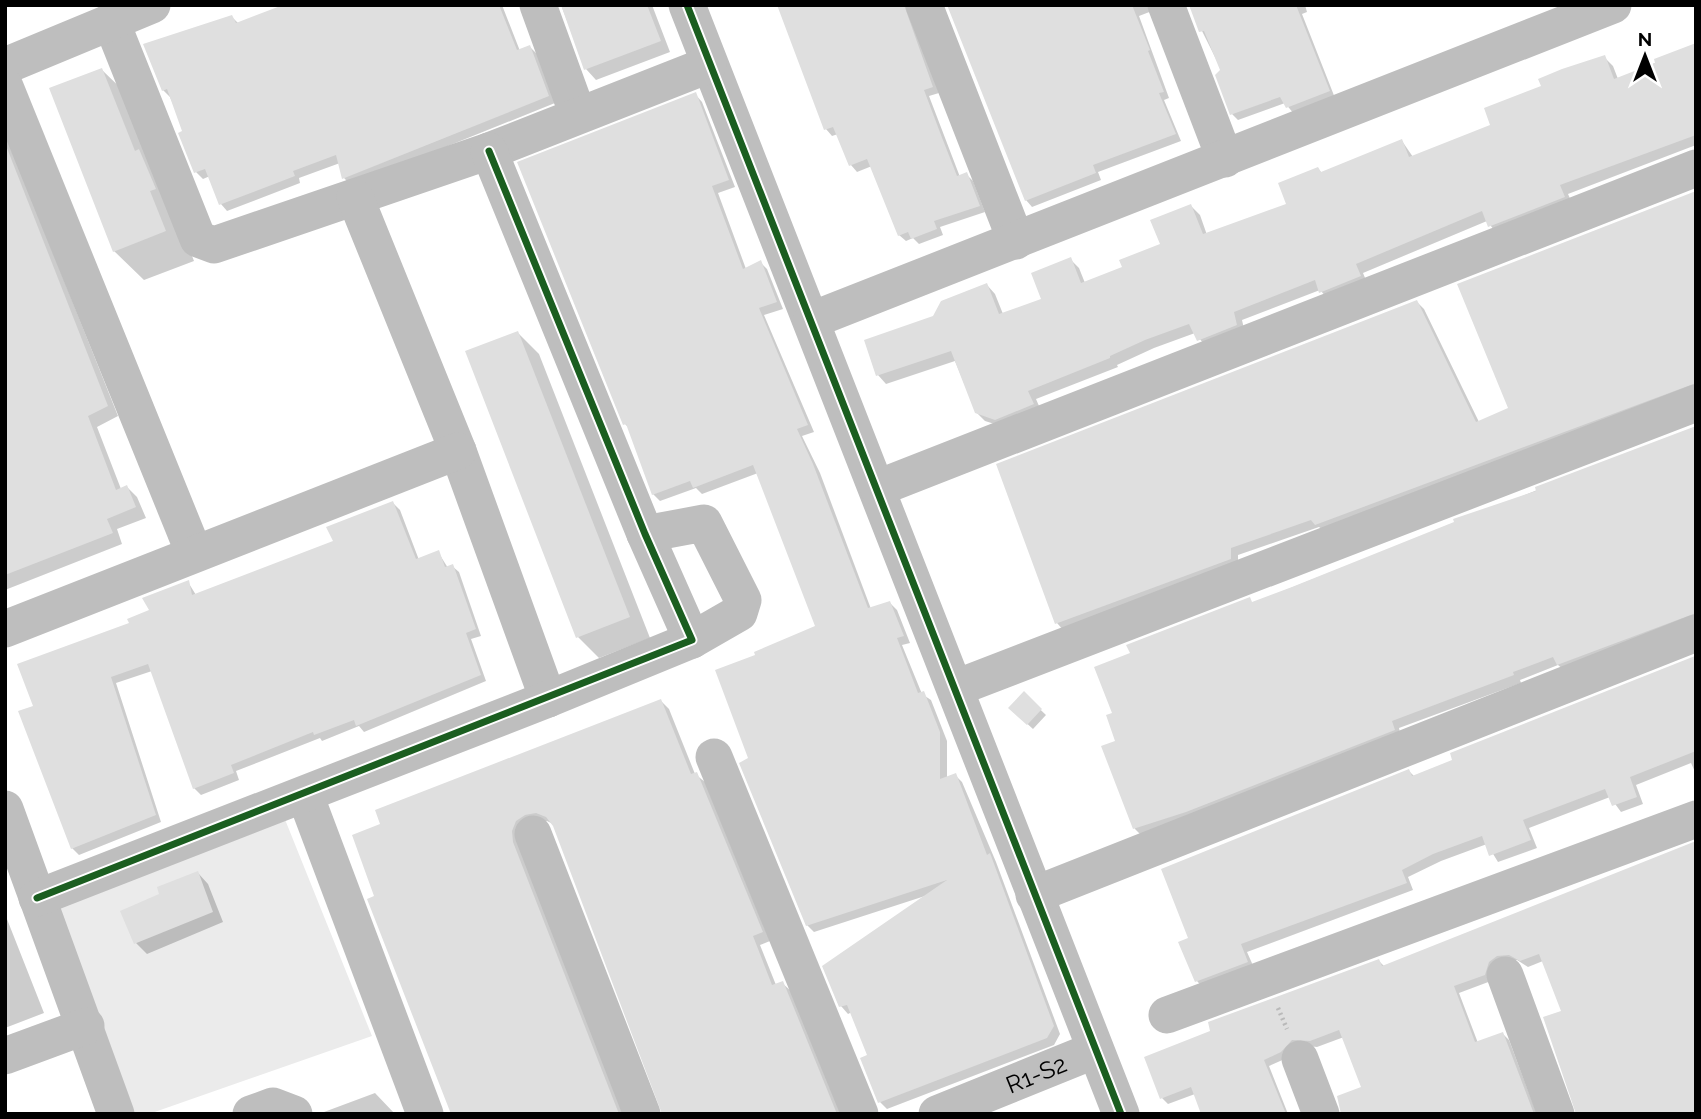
<svg xmlns="http://www.w3.org/2000/svg" width="1701" height="1119" viewBox="0 0 1701 1119" font-family="Raleway,sans-serif">
<style>
.green{fill:#ebebeb}
.shadow{fill:#0003}
.building{fill:#dfdfdf}
.lines{fill:none;stroke-linecap:round;stroke-linejoin:round}
.path{stroke:#b9b9b9;stroke-width:4.5;stroke-dasharray:2 3.5;stroke-linecap:butt}
.minor{stroke:#bebebe;stroke-width:37}
.cycleway-casing{stroke:#fff;stroke-width:11}
.cycleway{stroke:#1b5e20;stroke-width:7}
.labels{text-anchor:middle;dominant-baseline:central;stroke-width:7;stroke-linejoin:round;paint-order:stroke}
.street-label{font-size:24px;fill:#000;stroke:#fff}
</style>
<rect width="100%" height="100%" fill="#fff"/>
<path class="green" d="M284,817L372,1036L149,1114H134L58,907Z"/>
<path class="shadow" d="M278,5H502L520,51L530,47L537,54L555,103L351,185L344,178L340,163L299,178L300,183L227,211L221,204L210,176L203,179L196,172L185,132L170,97L163,90L232,17L239,24L280,8Z
M561,5H652L670,52L596,80L586,69Z
M779,5H911L909,10L939,93L929,96L960,177L966,174L973,181L985,212L940,227L943,235L919,244L913,238L906,241L899,235L872,166L857,172L851,165L838,134L832,136L826,129Z
M949,5H1153L1152,11L1139,16L1169,98L1164,100L1181,141L1098,172L1101,180L1032,207L1026,200Z
M1189,5H1305L1307,12L1302,14L1335,98L1294,114L1285,103L1238,120L1232,114L1222,71Z
M1696,45V145L1568,194L1573,205L1498,235L1487,221L1363,273L1368,285L1329,300L1320,290L1242,320L1245,333L1207,348L1195,333L1154,348L1117,365L1118,367L1036,399L1042,413L1004,427L985,421L976,412L955,361L886,384L878,375L866,341L934,318L987,285L995,294L1003,314L1043,300L1070,259L1079,268L1085,283L1125,268L1162,245L1191,206L1200,215L1207,235L1288,205L1318,169L1322,173L1402,141L1413,157L1493,126L1544,87L1604,57L1613,66L1618,79Z
M102,70L132,99L194,261L144,280L114,251Z
M695,94L702,102L735,187L718,193L746,269L760,262L767,269L783,309L764,315L814,432L802,436L820,473L871,609L890,603L897,610L910,643L902,645L922,694L931,700L947,741V778L955,775L962,782L996,862L1060,1034L1054,1045L887,1109L880,1102L869,1056L852,1012L848,1014L841,1006L925,896L814,932L807,925L750,759L758,656L818,627L758,473L702,494L696,488L660,501L653,494L630,429L625,424Z
M5,132L118,416L97,427L121,489L127,487L137,497L146,518L117,529L122,544L5,590Z
M1696,193V391L1324,531L1319,527L1238,555V567L1064,631L1057,623L1417,302L1424,309L1479,422L1510,409Z
M518,333L539,354L650,638L599,658L578,637Z
M1696,427V621L1566,672L1558,665L1520,680L1521,683L1399,728L1401,737L1142,836L1135,829L1103,747L1117,742L1253,603Z
M393,503L400,510L419,560L438,552L448,568L452,566L459,572L481,636L471,639L486,681L364,732L359,726L322,741L320,738L236,771L239,780L201,795L194,788L152,671L116,683L161,822L79,855L72,848L35,707L131,624L188,582L196,595L335,542Z
M1695,658L1696,774L1691,763L1636,785L1643,804L1621,812L1610,797L1529,828L1537,848L1498,862L1487,844L1441,861L1408,877L1413,890L1247,952L1255,970L1204,989L1197,981L1190,939L1409,771L1415,777Z
M1024,694L1046,715L1033,729L1010,708Z
M661,701L669,709L695,774L705,782L770,941L760,945L776,985L782,983L791,991L841,1114H664L553,824L547,821L534,823L623,1114H453L376,897L383,825Z
M1696,844L1563,1012L1543,961L1528,967L1517,960L1504,961L1491,981L1459,993L1478,1043L1503,1034L1509,1040L1537,1114H1343L1363,1089L1344,1037L1317,1047L1299,1045L1287,1058L1269,1066L1288,1114H1203L1195,1094L1168,1104L1162,1098L1379,961L1385,967Z
M198,873L208,884L223,922L147,954L136,943L161,895Z
M5,914L44,1013L5,1028Z
M375,1093L395,1114H325L324,1112Z"/>
<path class="building" d="M283,5H499L517,50L530,45L549,96L342,179L336,155L293,171L295,176L219,205L205,169L194,173L178,133L182,131L167,89L162,91L143,44L232,15L236,23Z
M561,5H647L661,41L584,70Z
M777,5H904L933,87L924,90L941,135L957,176L967,172L980,206L934,221L937,229L911,239L908,232L898,236L867,159L849,166L833,127L824,130Z
M947,5H1132L1150,50L1148,51L1164,92L1159,93L1176,134L1093,165L1096,173L1025,201Z
M1189,5H1296L1330,91L1286,108L1280,97L1230,115L1215,75L1220,70L1204,31L1199,32Z
M1696,43V135L1560,185L1565,197L1488,227L1482,211L1356,264L1361,276L1319,293L1315,280L1234,312L1237,325L1197,341L1189,324L1145,340L1110,356V358L1028,391L1034,404L995,420L975,413L951,351L876,376L864,340L933,316L941,301L987,283L999,314L1041,299L1031,273L1071,257L1081,283L1122,267L1119,260L1160,244L1150,220L1191,204L1203,234L1286,204L1278,183L1318,167L1321,172L1402,139L1409,157L1490,125L1484,108L1541,86L1538,79L1562,69L1605,55L1614,79L1655,63L1654,59Z
M102,68L135,151L139,149L156,189L150,191L166,231L113,252L49,88Z
M696,92L729,180L712,186L743,269L761,260L777,302L759,308L808,425L797,429L813,464L868,608L890,601L904,636L897,638L918,693L924,691L940,732V779L956,773L987,855L990,853L1054,1026L1047,1038L878,1103L860,1058L867,1055L847,1005L839,1007L822,966L947,880L806,926L739,763L748,758L715,670L755,655L754,652L815,626L753,465L693,488L690,481L652,495L626,424L623,425L517,162Z
M5,143L108,406L88,416L116,490L127,485L136,507L107,519L113,533L5,575Z
M1696,191V383L1315,525L1311,520L1231,548V559L1055,624L996,464L1417,300L1476,422L1508,408L1457,284Z
M518,331L630,617L576,638L465,351Z
M1696,426V613L1557,665L1553,657L1513,672L1514,675L1392,721L1395,730L1186,812L1133,829L1101,746L1115,741L1106,715L1112,713L1094,667L1130,653L1126,645L1250,597L1252,602L1292,587L1454,522L1453,519L1536,491L1535,487Z
M393,501L416,559L439,550L445,567L453,564L476,629L466,633L481,675L356,726L354,720L314,735L313,732L231,765L234,773L193,789L148,664L111,677L156,815L71,849L18,711L33,706L17,664L129,623L127,619L149,610L142,598L189,580L192,595L333,541L326,527Z
M1695,656L1696,751L1630,777L1637,797L1612,806L1605,789L1523,820L1531,840L1489,856L1482,836L1433,854L1402,870L1407,883L1241,944L1248,962L1195,982L1178,942L1188,938L1161,869L1409,769L1412,776L1452,760L1450,753Z
M1024,691L1042,709L1027,725L1008,708Z
M661,699L691,774L697,772L763,932L753,936L772,985L783,981L837,1114H662L553,826L546,817L536,813L525,815L516,821L512,831L513,842L619,1114H451L367,899L374,896L352,835L380,824L375,810Z
M1696,841V1114H1576L1543,1017L1561,1011L1539,954L1520,961L1509,955L1497,956L1489,962L1485,975L1454,986L1475,1042L1503,1032L1534,1114H1341L1337,1096L1361,1087L1339,1030L1310,1041L1292,1040L1281,1052L1264,1060L1286,1114H1201L1191,1087L1160,1099L1144,1057L1210,1031L1208,1022L1379,959L1382,966Z
M198,871L213,912L134,944L120,911L159,894L157,887Z"/>
<g class="lines">
<path class="path" d="M1278,1008L1287,1029"/>
<g class="minor">
<path d="M538,5L578,115"/>
<path d="M687,5L1121,1114"/>
<path d="M924,5L1016,241"/>
<path d="M1166,5L1225,159"/>
<path d="M111,21L198,239L214,245L489,151L708,65"/>
<path d="M5,66L152,5"/>
<path d="M5,87L194,553"/>
<path d="M489,151L645,534L692,640"/>
<path d="M355,197L458,451L548,699"/>
<path d="M812,320L1613,5"/>
<path d="M878,488L1696,168"/>
<path d="M5,629L458,451"/>
<path d="M956,688L1696,403"/>
<path d="M714,757L860,1114"/>
<path d="M305,795L425,1114"/>
<path d="M5,809L116,1114"/>
<path d="M533,834L642,1114"/>
<path d="M1034,895L1696,633"/>
<path d="M37,898L548,699L692,640L739,613L743,600L704,523L645,534"/>
<path d="M1505,975L1556,1114"/>
<path d="M1167,1015L1696,819"/>
<path d="M5,1056L86,1026"/>
<path d="M1300,1059L1321,1114"/>
<path d="M251,1114L273,1106L294,1114"/>
<path id="s1" d="M937,1114L1095,1050"/>
</g>
<g class="cycleway-casing">
<path id="cycleway" d="M687,5L1121,1114
M37,898L692,640L645,534L489,151"/>
</g>
<use href="#cycleway" class="cycleway"/>
</g>
<g class="labels">
<g class="street-label">
<text stroke="none"><textPath href="#s1" startOffset="107">R1-S2</textPath></text>
</g>
</g>
<rect width="1701" height="1119" fill="none" stroke="#000000" stroke-width="14"/>
<g transform="translate(1645 56)" stroke="#ffffff" stroke-width="5" paint-order="stroke">
<path d="M0-5L12 26L0 18L-12 26Z" fill="#000000"/>
<text y="-10" font-size="19" font-weight="bold" text-anchor="middle" fill="#000000">N</text>
</g>
</svg>
